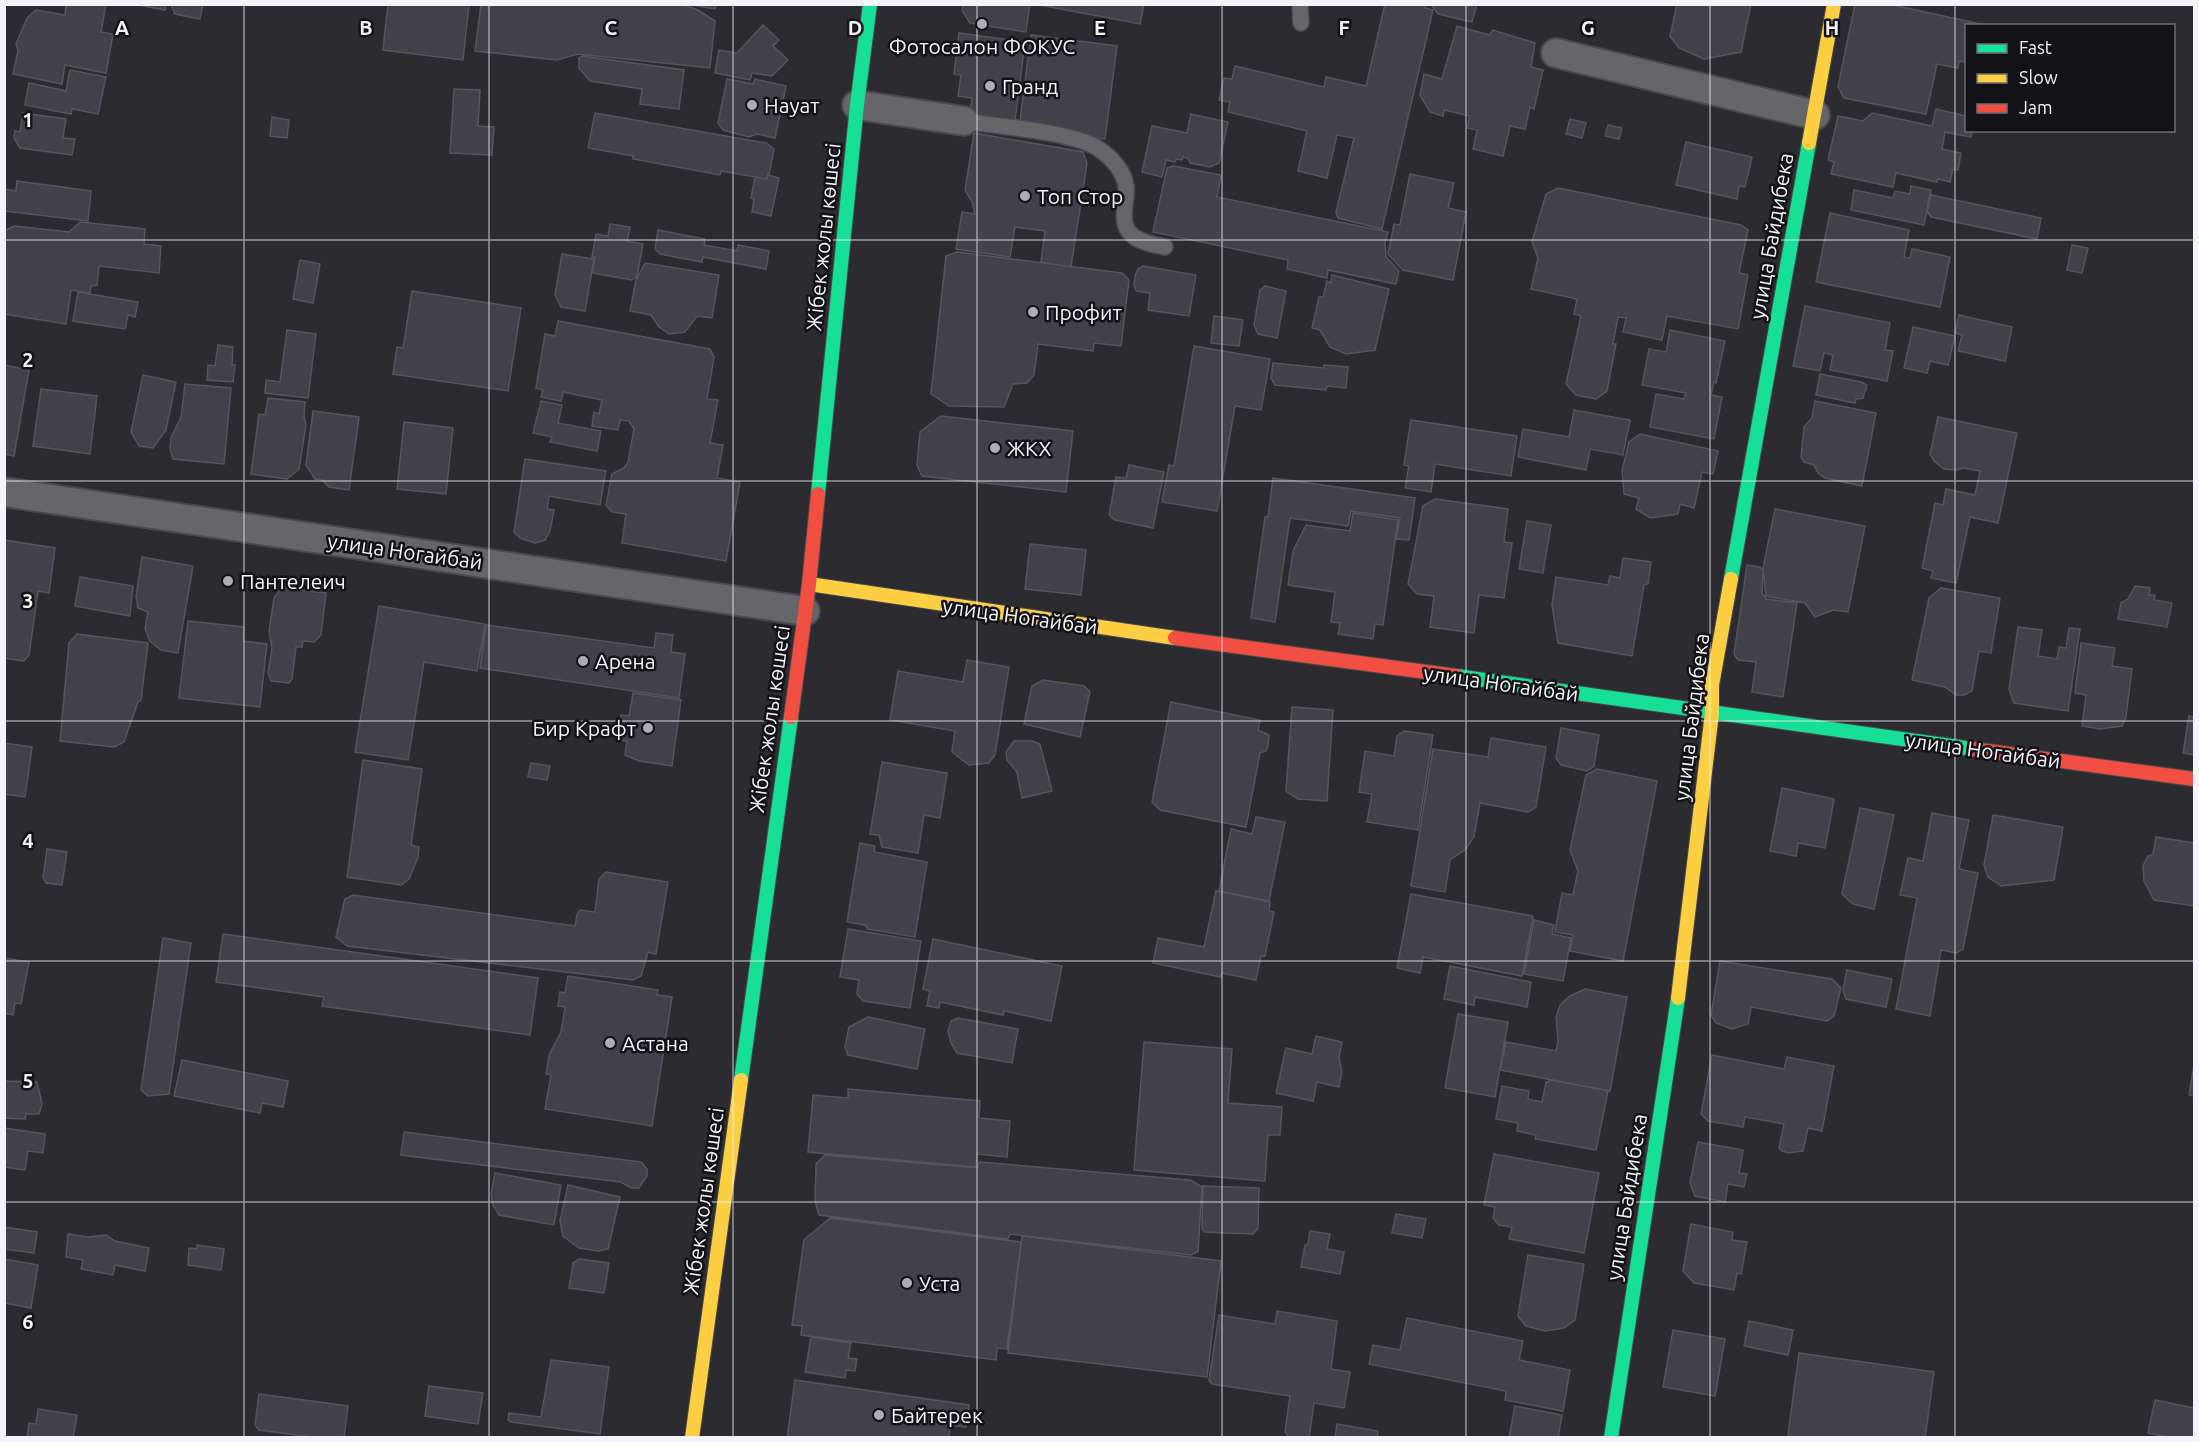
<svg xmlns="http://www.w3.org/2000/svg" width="2199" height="1442" viewBox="0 0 2199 1442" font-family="Ubuntu,sans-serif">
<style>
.building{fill:#424048;stroke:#56565a;stroke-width:1.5}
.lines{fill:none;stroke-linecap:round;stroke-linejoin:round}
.lane-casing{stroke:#4a494d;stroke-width:18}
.street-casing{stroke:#4a494d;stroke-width:32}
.fast-casing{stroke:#4a494d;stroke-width:16}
.slow-casing{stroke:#4a494d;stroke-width:16}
.jam-casing{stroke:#4a494d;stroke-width:16}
.lane{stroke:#666669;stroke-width:15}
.street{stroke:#666669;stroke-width:28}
.fast{stroke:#16e098;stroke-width:14}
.slow{stroke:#ffcf43;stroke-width:14}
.jam{stroke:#f24e42;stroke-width:14}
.grid{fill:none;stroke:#f4f3f9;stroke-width:1.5;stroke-opacity:0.55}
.poi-dot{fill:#aeadb3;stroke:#131317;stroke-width:2}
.labels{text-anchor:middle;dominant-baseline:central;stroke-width:5;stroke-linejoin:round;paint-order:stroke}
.poi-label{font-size:21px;fill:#f4f3f9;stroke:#131317;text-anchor:start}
.street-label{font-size:21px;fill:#f4f3f9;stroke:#131317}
.grid-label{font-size:20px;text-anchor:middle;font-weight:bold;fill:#f4f3f9;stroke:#131317;stroke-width:5;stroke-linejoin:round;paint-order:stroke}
</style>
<rect width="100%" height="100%" fill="#2c2b30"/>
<path class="building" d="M66,4H106L101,32L113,34L106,73L65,65L62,84L13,74L18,51L16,44L27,18L36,10L65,15Z
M133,4H166L165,10Z
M171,4H203L200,19L175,14Z
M388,4H469L463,60L383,50Z
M481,4H682L698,10L715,21L710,68L578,54L557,60L475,51Z
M686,4H716L715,9Z
M963,4H1030L1026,32L970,23L962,10Z
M1034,4H1144L1140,24Z
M1385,4H1426L1425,8L1433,10L1382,229L1338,218L1336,212L1354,138L1337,135L1327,178L1298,171L1307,131L1228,112L1230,102L1219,100L1224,78L1232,79L1235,66L1324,87L1326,77L1366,86Z
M1431,4H1477L1472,22L1438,14Z
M1677,4H1751L1741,52L1704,59L1679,48L1670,36Z
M1855,4H1888L1990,26H1966V62L1959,61L1958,68L1937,64L1926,114L1844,98L1838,87Z
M763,25L779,40L773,46L788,60L772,76L752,73L750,80L715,73L719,50L737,53Z
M1457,26L1489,35L1493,30L1535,43L1531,67L1543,70L1534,109L1530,107L1525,129L1510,126L1503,156L1473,149L1477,130L1467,128L1470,116L1444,110L1443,116L1430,112L1420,95L1424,74L1442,79Z
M959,33L1025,42L1015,121L970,116L972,98L958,96L961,75L954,74Z
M1031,35L1117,46L1105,139L1019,128Z
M582,56L684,70L679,109L640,104L642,89L590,81L579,68V58Z
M70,70L106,77L98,114L72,109L71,114L25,105L29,83L66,91Z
M727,79L753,84L755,79L786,86L775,138L757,134L749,137L723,130L718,123Z
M454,89L480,90L478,126L494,127L492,155L450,153Z
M1936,109L1966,116V130H1972L1971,137L1945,132L1942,149L1961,153L1958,170L1953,169L1950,182L1938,179L1937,182L1896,173L1893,187L1831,174L1834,162L1828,160L1838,116L1863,121L1872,113L1932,126Z
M23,113L66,119L63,138L75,139L72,155L20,148L14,138L15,131L20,132Z
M595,113L766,143L774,149L769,174H768L767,179L721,171L720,175L633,159V156L588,148Z
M1191,114L1228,122L1219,163L1210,167L1190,163L1188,158L1183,157L1182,160L1176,159L1175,162L1166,160L1162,177L1142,172L1152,126L1187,133Z
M272,117L289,120L287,138L270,136Z
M1570,119L1586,123L1582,138L1566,134Z
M1608,125L1622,128L1619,139L1605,136Z
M974,133L1083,152L1087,163L1071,267L1041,262L1045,231L1015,227L1010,257L956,249L962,212L975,214L972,202L965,190Z
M1686,142L1752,157L1745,187L1739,186L1737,199L1676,185Z
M1173,166L1221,175L1217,197L1388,232L1385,242L1386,257L1399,271L1396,284L1328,270L1327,278L1287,269L1288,260L1153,232L1167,168Z
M1410,174L1454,183L1448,208L1466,212L1453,280L1403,270L1388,254L1394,224L1400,225Z
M768,175L779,178L771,216L752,212L754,199L751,198L755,177L767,179Z
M17,181L91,191L88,221L5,211L4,189L16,191Z
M1911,186L1931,190L1924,225L1851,210L1854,190L1893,198L1895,191L1910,194Z
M1558,188L1741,225L1748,230L1739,273L1748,275L1738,329L1667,316L1662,340L1623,332L1626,318L1618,317L1613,344H1616L1607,391L1596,399L1576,395L1566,384L1581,316L1574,314L1577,299L1531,289L1538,258L1532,242L1546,194Z
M1931,195L2041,218L2037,239L1931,217L1927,211Z
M1830,213L1909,230L1904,257L1910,258L1912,249L1950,257L1940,307L1816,282Z
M80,222L145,229L144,244L161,246L159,273L99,266L97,285L91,286L90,293L71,290L66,324L4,314V231L14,226L69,232Z
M610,224L630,227L627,241L643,244L637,276L632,280L592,273L595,257H592L596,234L608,236Z
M658,230L705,239L704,245L737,251L738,245L769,251L766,269L703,257L702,262L660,254L655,249Z
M2072,245L2088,248L2082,273L2067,270Z
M957,252L1122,273L1129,280L1121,346L1094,343L1093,351L1038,344L1034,375L1027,383L1013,384L1004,407L949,406L931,394L946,256Z
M562,254L594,259L585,311L561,307L555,295Z
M300,260L320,264L313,303L293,299Z
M645,263L719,275L712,318L697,316L685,332L669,334L659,327L651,315L630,311L636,280Z
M1143,266L1196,275L1189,316L1148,310L1150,293L1136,291L1134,285L1135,276L1138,269Z
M1332,275L1389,289L1375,350L1346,354L1330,347L1320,330L1312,328L1319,297H1323L1327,281L1331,283Z
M1265,286L1286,291L1277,338L1258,334L1254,325L1260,290Z
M412,291L521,308L508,391L393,374L397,347L403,348Z
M78,292L138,302L135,317L128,315L125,329L73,321Z
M1805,306L1890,323L1885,350L1893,351L1887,381L1830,370L1833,355L1824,353L1820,371L1793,366Z
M1959,315L2012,327L2005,361L1958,351L1962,335L1955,333Z
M1214,316L1243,320L1239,346L1211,343Z
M558,321L710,349L714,357L707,399L718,400L710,443L723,445L717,478L740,482L726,561L622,543L626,514L612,512L606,505L612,474L624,468L628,462L634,429L629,421L620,420L618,430L592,426L594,412L599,414L602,400L563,392L561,401L541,397L543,390L536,388L545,334L555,336Z
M1913,327L1955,336L1948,365L1930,361L1927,373L1904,368Z
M287,330L316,334L308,398L265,393L266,380L280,382Z
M1670,330L1725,341L1716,383L1714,382L1711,395L1722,397L1714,439L1650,427L1656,394L1684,399L1686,393L1642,385L1649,349L1666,352Z
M218,345L233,347L232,365H235L233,382L207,380L208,365L215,366Z
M1194,346L1270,359L1261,410L1235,406L1217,511L1162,502L1169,465L1174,466Z
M1273,363L1324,368V365L1348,367L1346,388L1327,386L1326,390L1275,385L1271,378Z
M4,365L29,370L14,456L4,454Z
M1820,374L1861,382L1867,385L1863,398L1856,399L1855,403L1816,395Z
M143,375L176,382L166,430L153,448L139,446L131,432Z
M185,384L231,388L224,464L173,459L170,449L171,438L181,417Z
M41,389L97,396L90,454L33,446Z
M268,398L305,402L304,417L306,425L299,469L287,479L251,474L259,414L265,415Z
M541,401L562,405L558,423L601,431L597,451L550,442L552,437L533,433Z
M1815,401L1876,413L1862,486L1825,478L1818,473L1814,465L1804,462L1801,457L1804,427L1812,418Z
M1574,410L1630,420L1623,455L1590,449L1586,470L1518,457L1523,429L1569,437Z
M313,411L359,417L349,490L329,487L322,480L315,479L306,465Z
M941,416L1073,431L1066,492L922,476L917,465L920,432Z
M1938,417L2017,433L1998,523L1970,517L1956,583L1931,578L1933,571L1922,568L1935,503L1943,505L1946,489L1975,495L1980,471L1963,468L1957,470L1944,469L1934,461L1930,454Z
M1411,420L1517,436L1511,476L1435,464L1431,492L1405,488L1409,466L1404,465Z
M404,422L453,428L446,494L397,489Z
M1640,434L1718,451L1713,474L1702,472L1694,508L1680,504L1678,514L1650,518L1636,509L1639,498L1624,494L1622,471L1629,442Z
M525,459L606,471L600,505L549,496L547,509L554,510L550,531L545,540L535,543L520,538L514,532Z
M1129,465L1164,472L1153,528L1115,520L1109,515L1116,477L1126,478Z
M1273,478L1415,498L1409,540L1396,539L1400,518L1351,511L1348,526L1290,518L1275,622L1251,618L1265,517H1268Z
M1435,499L1508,509L1504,542L1512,543L1504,598L1479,595L1474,633L1430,627L1434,596L1417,594L1408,584L1423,506Z
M1775,509L1865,526L1848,612L1833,610L1815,617L1805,603L1766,596L1763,568Z
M1353,513L1398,520L1383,625L1375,624L1373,639L1338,634L1340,623L1331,622L1335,592L1288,585L1293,551L1306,525L1350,531Z
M1527,521L1551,525L1543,573L1519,569Z
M4,540L55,548L49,593L38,591L29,655L24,661L4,658Z
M1030,544L1086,550L1081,595L1025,589Z
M142,557L193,566L178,653L161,650L150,641L145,629L148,612L138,608L136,597Z
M1623,558L1651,562L1648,584L1644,585L1632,656L1558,643L1552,605L1556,577L1608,585L1610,576L1620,578Z
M1747,565L1760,567L1763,571L1762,593L1766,599L1797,603L1783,697L1752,692L1756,662L1738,660L1734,654Z
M80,577L133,586L130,616L75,606Z
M2135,586L2150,588L2149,595H2155L2154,600L2172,603L2167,627L2118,619L2121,603L2128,599Z
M281,588L326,593L321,635L314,642L303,641L302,647H296L292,679L289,683L271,681L268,673L272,648L269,631L274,598Z
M1941,588L2000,598L1991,653L1979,651L1972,691L1964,695H1956L1945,687L1912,680L1929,598Z
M379,606L485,624L477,671L424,662L408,760L355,752Z
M188,621L244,627L243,641L267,644L260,707L179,698Z
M486,625L654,648L656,633L673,635L671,652L685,654L679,698L480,668Z
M2018,627L2042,630L2038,656L2057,659L2059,647L2066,648L2069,628L2080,629L2068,711L2014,703L2009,689Z
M77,634L148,643L141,700L138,702L124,742L114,747L60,741L69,643Z
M2081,643L2115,648L2112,666L2132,669L2126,717L2122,726L2100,729L2082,726L2086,695L2075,693Z
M967,660L1009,667L995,755L989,763L969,765L952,752L955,731L890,720L898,671L963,682Z
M1043,680L1084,686L1090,692L1080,737L1024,724L1032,686Z
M633,693L681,700L672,766L639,761L625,755L627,741L618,740L621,715L629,716Z
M1171,702L1260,720L1258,730L1269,735L1268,745L1266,751L1260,753L1246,827L1160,810L1152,802Z
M1292,707L1333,710L1327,801L1298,799L1286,791Z
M2189,716L2194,717V755L2183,753Z
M1561,728L1599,735L1594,766L1587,771L1561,765L1556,758Z
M1404,731L1433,735L1418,830L1367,822L1372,794L1359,792L1365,751L1394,756L1397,736Z
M1491,738L1546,747L1536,807L1528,812L1480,803L1474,837L1465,850L1450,860L1445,892L1411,886L1433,749L1488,757Z
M1014,741H1032L1040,744L1052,791L1022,798L1017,772L1007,760L1006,752Z
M4,743L32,747L25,797L4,794Z
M363,760L422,769L411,845L419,847L418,857L409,879L401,885L347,877Z
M882,762L947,773L940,818L924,815L918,853L882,847L879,835L870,834Z
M531,763L550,766L547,780L528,777Z
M1597,769L1657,781L1623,961L1570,951L1573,935L1555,932L1562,893L1573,895L1578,871L1570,850L1586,775Z
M1782,788L1834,799L1825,848L1798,843L1796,856L1770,851Z
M1860,808L1894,815L1874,909L1853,904L1842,894Z
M1932,813L1969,820L1959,869L1978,873L1963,949L1956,953L1941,950L1930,1016L1896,1009L1917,898L1900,895L1908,858L1923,861Z
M1993,815L2063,827L2054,880L2001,886L1988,877L1984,865Z
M1256,817L1285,822L1269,901L1219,891L1231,829L1252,834Z
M2156,837L2194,843V906L2154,900L2144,881L2143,866L2148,856L2153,854Z
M860,843L875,846L874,852L927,862L915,937L868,929L865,925L847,922Z
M47,849L67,852L62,885L46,883L43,877Z
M606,872L668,882L656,954L648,952L641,976L633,980L347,946L336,937L345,899L353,895L575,926L577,915L580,910L595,912L599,879Z
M1216,891L1270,902L1269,911L1274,912L1265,956H1261L1256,980L1222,973L1221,977L1153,963L1158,938L1204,947Z
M1411,894L1533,916L1522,976L1423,957L1420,973L1397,968Z
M1534,920L1554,925L1552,934L1571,938L1563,981L1524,974Z
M848,929L921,941L910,1008L863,1001L857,994L859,980L840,977Z
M223,934L538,978L530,1035L322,1006L324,997L216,982Z
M163,938L191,943L169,1094L148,1096L141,1090Z
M933,939L1062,966L1051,1021L1004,1011L1003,1015L940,1002L939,1008L927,1006L930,991L923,989Z
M4,958L29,962L21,1004L15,1003L13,1015L4,1013Z
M1720,961L1832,979L1841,988L1834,1016L1827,1021L1751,1007L1748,1024L1732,1029L1716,1023L1711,1015Z
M1450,966L1531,982L1527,1007L1475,997L1474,1005L1444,999Z
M1847,970L1892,979L1886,1007L1846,999L1843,990Z
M568,976L658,990L657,995L672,997L652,1126L545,1109L551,1075L546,1074L549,1055L561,1032L565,1007L558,1006L560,992L565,993Z
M1585,989L1627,997L1610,1091L1500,1070L1506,1042L1556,1051L1558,1041L1556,1017L1560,1005L1570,996Z
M1458,1014L1508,1022L1495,1097L1445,1088Z
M868,1017L925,1029L917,1069L848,1055L845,1047L849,1027Z
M958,1018L1018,1029L1012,1063L957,1053L951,1043L948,1031L951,1021Z
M1316,1036L1342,1042L1339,1057L1342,1072L1339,1087L1317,1082L1313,1101L1276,1093L1286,1048L1312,1054Z
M1144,1042L1232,1049L1228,1103L1282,1107L1280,1135H1268L1265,1181L1134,1170Z
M1712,1055L1784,1069L1787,1057L1834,1066L1822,1131L1808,1128L1803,1151L1788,1153L1782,1151L1779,1148L1784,1124L1745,1117L1743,1127L1708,1121L1701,1114Z
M182,1060L288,1081L283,1107L262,1103L260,1113L174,1096Z
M2194,1065V1096L2189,1095Z
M1552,1080L1608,1091L1596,1150L1535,1139L1536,1135L1517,1131L1518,1123L1496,1119L1502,1086L1529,1091L1528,1099L1542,1102L1546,1082Z
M4,1081L37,1082L42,1104L39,1114H26L25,1119L4,1118Z
M848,1089L980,1101L979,1118L1010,1121L1007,1157L977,1154L976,1167L808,1152L813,1095L848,1098Z
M4,1128L45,1134L43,1153L28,1151L25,1170L4,1167Z
M404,1132L641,1162L647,1169V1176L639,1188H631L621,1182L401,1155Z
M1698,1142L1743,1150L1739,1173L1747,1174L1744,1187L1728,1184L1725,1202L1695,1196L1690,1183Z
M1494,1154L1599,1173L1584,1253L1509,1239L1512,1227L1499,1225L1493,1218L1495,1207L1484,1205Z
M825,1155L978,1168L979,1162L1190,1180L1202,1187L1198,1252L1191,1255L1010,1234L1008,1239L819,1215L815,1201L816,1164Z
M495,1173L561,1185L554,1225L499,1215L493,1205L491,1194Z
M568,1185L620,1197L608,1249L598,1251L579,1248L563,1236L560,1221Z
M1203,1186L1259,1188L1258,1228L1253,1234L1204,1232L1202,1228Z
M1396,1214L1426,1219L1422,1238L1392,1233Z
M830,1218L1021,1242L1007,1349L997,1348L996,1360L801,1335L802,1326L792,1325L804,1240Z
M1691,1224L1733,1232L1732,1240L1747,1242L1741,1274L1737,1273L1734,1290L1694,1283L1683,1271Z
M4,1227L37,1232L34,1253L4,1249Z
M1310,1231L1330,1234L1327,1249L1344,1252L1340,1274L1301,1267L1305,1245L1308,1244Z
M68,1234L88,1237L106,1235L115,1241L149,1248L145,1271L115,1265L113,1275L81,1269L83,1260L66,1257Z
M1022,1236L1221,1261L1207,1377L1008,1353Z
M197,1245L224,1249L221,1270L188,1265L189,1248L197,1249Z
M1528,1255L1584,1264L1575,1320L1564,1328L1545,1331L1526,1326L1518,1316Z
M4,1259L38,1265L31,1308L4,1303Z
M579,1259L609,1263L604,1293L569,1288L573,1263Z
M1277,1311L1337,1321L1331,1369L1350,1372L1344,1408L1314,1403L1309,1438H1289L1285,1431L1290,1396L1212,1384L1209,1380L1219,1315L1275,1324Z
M1407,1318L1523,1341L1519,1360L1570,1370L1563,1411L1505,1400L1506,1391L1369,1364L1373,1345L1400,1350Z
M1749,1321L1793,1330L1788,1355L1744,1346Z
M1673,1330L1725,1339L1715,1396L1663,1387Z
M811,1337L851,1343L848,1358L857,1359L855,1371L846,1370L845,1378L805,1372Z
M1799,1353L1934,1372L1925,1438H1791L1788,1434Z
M551,1360L609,1367L600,1434L511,1422L508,1420L509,1413L541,1417Z
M795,1380L969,1405L966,1427L950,1425L949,1438H787Z
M429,1386L483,1393L478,1424L425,1416Z
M259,1394L348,1406L344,1438H319L259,1430L255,1425Z
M2155,1400L2194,1408V1438H2172L2148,1433Z
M1515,1406L1562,1415L1558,1438H1509Z
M38,1409L77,1415L73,1438H27L29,1423L36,1424Z
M1337,1424L1378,1431L1377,1438H1335Z"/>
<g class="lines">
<g class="lane-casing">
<path id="lane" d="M1300,4L1301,23
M964,121C995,126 1076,132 1099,149C1111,157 1124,171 1126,186C1128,201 1118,222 1131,234C1138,242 1155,245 1165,247"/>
</g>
<g class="street-casing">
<path id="street" d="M1556,53L1815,115
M857,105L964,121
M4,492L805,611"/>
</g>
<g class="fast-casing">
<path id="fast" d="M818,494L857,105L870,4
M1731,579L1809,143
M1456,676L1973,749
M741,1080L791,717
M1611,1438L1678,998"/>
</g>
<g class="slow-casing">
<path id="slow" d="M1809,143L1834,4
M809,584L1175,638
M1678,998L1712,713V685L1731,579
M692,1438L741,1080"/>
</g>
<g class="jam-casing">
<path id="jam" d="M1175,638L1456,676
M791,717L809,584L818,494
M1973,749L2194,779"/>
</g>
<use href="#lane" class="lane"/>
<use href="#street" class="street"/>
<use href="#fast" class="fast"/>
<use href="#slow" class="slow"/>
<use href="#jam" class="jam"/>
</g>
<path class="grid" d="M244,4V1438M489,4V1438M733,4V1438M977,4V1438M1222,4V1438M1466,4V1438M1710,4V1438M1955,4V1438M4,240H2194M4,481H2194M4,721H2194M4,961H2194M4,1202H2194"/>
<g class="poi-dot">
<circle cx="982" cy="24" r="6"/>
<circle cx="990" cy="86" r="6"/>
<circle cx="752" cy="105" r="6"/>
<circle cx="1025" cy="196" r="6"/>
<circle cx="1033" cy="312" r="6"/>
<circle cx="995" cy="448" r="6"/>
<circle cx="228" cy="581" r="6"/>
<circle cx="583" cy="661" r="6"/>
<circle cx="648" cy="728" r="6"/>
<circle cx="610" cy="1043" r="6"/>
<circle cx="907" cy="1283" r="6"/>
<circle cx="879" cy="1415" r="6"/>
</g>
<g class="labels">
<g class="poi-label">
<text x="982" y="46" text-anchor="middle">Фотосалон ФОКУС</text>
<text x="1002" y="86">Гранд</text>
<text x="764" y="105">Науат</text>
<text x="1037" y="196">Топ Стор</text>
<text x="1045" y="312">Профит</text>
<text x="1007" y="448">ЖКХ</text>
<text x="240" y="581">Пантелеич</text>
<text x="595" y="661">Арена</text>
<text x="636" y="728" text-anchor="end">Бир Крафт</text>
<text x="622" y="1043">Астана</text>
<text x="919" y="1283">Уста</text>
<text x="891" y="1415">Байтерек</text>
</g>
<g class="street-label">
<text transform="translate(1771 236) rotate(-80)">улица Байдибека</text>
<text transform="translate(823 237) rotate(-84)">Жібек жолы көшесі</text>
<text transform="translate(405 551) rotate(8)">улица Ногайбай</text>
<text transform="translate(1020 616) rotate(8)">улица Ногайбай</text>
<text transform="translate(1501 683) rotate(8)">улица Ногайбай</text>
<text transform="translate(1691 717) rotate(-83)">улица Байдибека</text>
<text transform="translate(769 719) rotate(-82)">Жібек жолы көшесі</text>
<text transform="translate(1983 750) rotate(8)">улица Ногайбай</text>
<text transform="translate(1626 1197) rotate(-81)">улица Байдибека</text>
<text transform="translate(703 1201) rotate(-82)">Жібек жолы көшесі</text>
</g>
</g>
<g class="grid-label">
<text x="122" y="35">A</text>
<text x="366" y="35">B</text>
<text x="611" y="35">C</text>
<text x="855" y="35">D</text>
<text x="1100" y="35">E</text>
<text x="1344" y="35">F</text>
<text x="1588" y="35">G</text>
<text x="1832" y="35">H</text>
<text x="28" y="127">1</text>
<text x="28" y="367">2</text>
<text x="28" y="608">3</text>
<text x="28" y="848">4</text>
<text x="28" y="1088">5</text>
<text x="28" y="1329">6</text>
</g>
<rect width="2199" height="1442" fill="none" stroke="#f4f3f9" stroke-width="12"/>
<rect x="1965" y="24" width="210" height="108" fill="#131317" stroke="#6d6d71" stroke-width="1.5"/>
<rect x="1977" y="44" width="30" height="9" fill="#16e098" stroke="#6d6d71" stroke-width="1.5"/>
<text x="2019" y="54" font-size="18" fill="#f4f3f9">Fast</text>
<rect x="1977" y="74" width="30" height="9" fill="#ffcf43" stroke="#6d6d71" stroke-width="1.5"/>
<text x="2019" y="84" font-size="18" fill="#f4f3f9">Slow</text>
<rect x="1977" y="104" width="30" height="9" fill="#f24e42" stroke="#6d6d71" stroke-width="1.5"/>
<text x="2019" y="114" font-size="18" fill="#f4f3f9">Jam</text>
</svg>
